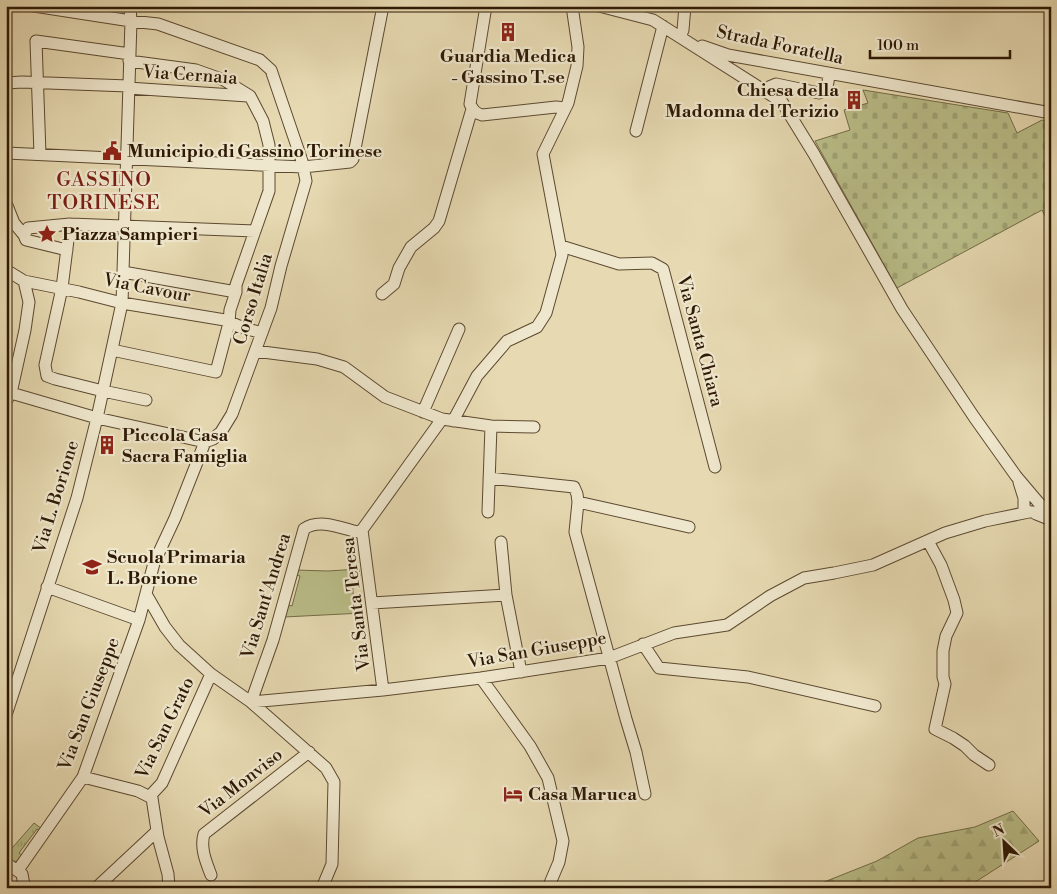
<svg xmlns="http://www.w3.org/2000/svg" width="1057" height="894" viewBox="0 0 1057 894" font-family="'Libre Bodoni',serif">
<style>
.grass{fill:url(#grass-tufts);stroke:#746c47}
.forest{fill:url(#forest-firs);stroke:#746c47}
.cemetery{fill:url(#cemetery-stones);stroke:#746c47}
.green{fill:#babe89;stroke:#746c47}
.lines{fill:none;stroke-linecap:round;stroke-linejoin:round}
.minor-casing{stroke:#5c4930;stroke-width:13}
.minor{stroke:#efe7cd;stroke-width:11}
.labels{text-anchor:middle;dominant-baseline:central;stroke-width:4.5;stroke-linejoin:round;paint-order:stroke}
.street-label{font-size:18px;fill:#2d1905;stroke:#efe7cd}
.poi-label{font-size:18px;font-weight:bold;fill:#2d1905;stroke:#efe7cd;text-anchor:start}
.quarter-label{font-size:20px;letter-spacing:1px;fill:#7a1f14;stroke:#efe7cd}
</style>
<defs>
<pattern id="grass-tufts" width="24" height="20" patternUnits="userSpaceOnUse" patternTransform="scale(1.25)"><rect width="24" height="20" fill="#babe89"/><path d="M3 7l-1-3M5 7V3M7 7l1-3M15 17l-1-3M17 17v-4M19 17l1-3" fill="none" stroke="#a0a375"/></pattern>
<pattern id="forest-firs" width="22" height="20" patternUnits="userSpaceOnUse" patternTransform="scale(1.25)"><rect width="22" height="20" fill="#babe89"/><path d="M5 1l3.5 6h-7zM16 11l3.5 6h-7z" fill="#a0a375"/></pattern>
<pattern id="cemetery-stones" width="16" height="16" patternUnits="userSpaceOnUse" patternTransform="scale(1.25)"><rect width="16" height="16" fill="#babe89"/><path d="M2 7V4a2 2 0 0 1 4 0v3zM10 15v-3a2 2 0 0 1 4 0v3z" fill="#a0a375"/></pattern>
</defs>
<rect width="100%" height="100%" fill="#e7dab2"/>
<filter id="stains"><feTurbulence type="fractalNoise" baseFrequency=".004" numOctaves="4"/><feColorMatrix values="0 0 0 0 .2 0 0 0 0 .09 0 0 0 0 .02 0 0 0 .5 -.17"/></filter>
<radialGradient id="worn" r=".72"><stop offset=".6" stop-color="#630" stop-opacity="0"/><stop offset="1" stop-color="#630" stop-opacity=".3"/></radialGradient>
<path class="grass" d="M34,823L42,829L40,831L37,829L19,853L23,856C18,863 14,862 6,860V855Z"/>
<path class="forest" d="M1013,811L1039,841L966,888H809L877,861L918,838L975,827Z"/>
<path class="cemetery" d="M863,90L1008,113L1017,133L1042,120L1051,123V227L1042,210L897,288L815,141L850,130L844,110L868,103Z"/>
<path class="green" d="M359,569L360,576L352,577L354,606H362L363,613L284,617L285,604L292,606L300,576L293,574L295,570L328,571Z"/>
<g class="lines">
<g class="minor-casing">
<path id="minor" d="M486,6L470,104C473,110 475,113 482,115L556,107L565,108
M599,6L653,20L782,102L814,154L902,309L974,417L1016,476L1038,502L1051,514
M680,37L683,30L685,6
M702,46L728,55L1051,113
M129,61L196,70L224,80L250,96
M6,83L22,82L128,86
M128,88L248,96
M765,92L769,87L776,84L819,93C828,91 828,83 829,74
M636,131L663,26
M6,153L303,167L350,162L353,159L383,6
M40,154L36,41L130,54
M6,203L14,223L24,235
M70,224L62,288L45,365L47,376L55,379L103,391L146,400
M561,246L619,264L652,263L663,269L715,467
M67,250L26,240L24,235L28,228L70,224L255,231
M6,270L24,281L79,292L122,303L225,320L244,328L262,333
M123,272L236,292
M382,294L394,284L399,268L411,247L434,228L439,221L472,109
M112,350L216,372L229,323L230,310L236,292V285L269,191V145L263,121L250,96
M255,351L317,359L344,367L385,397L442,419L491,426L534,427
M11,393L97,418L205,442L213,439L221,432L232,414L271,308L281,266L306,181L302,161L271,70L260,60L158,24L131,21L34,6
M6,401L11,393L25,330L29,302L24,281
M423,412L459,329
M453,421L477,376L507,341L537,327L546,313L562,255L543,154L568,103L577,66L578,47L572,6
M489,478L574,487L577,494L578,502L575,532L626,719L636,752L645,794
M1019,482L1024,498V508L1029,512
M578,502L689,527
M488,512L491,426
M928,541L941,565L954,600L957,613L946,636L943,651V677L945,684L935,729L953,738L965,746L974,755L989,765
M501,542L506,595L521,672
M47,587L139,620
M146,594L165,627L179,645L211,674L251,702L383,690L481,678L609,658L674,633L727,625L770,596L804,578L834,573L873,565L945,533L985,521L1029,512H1034L1036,514L1051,520
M372,603L506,595
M643,644L659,668L748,677L875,706
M481,678L530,746L548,778L563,841L559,862L548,888
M383,690L362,530L442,419
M6,715L77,498L97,418L122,303L131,21L130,6
M83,777L138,791L152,798L158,837L168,874L169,888
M150,796L162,783L211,674
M6,863L22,874L24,885L23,888
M18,870L83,777L139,620L154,563L175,518L205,442
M211,875C206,862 200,848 204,834L309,752
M96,888L157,831
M322,888L332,864L334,782L326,768L251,702L273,640L304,529C319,518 341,528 358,532L362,530"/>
</g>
<use href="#minor" class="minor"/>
</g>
<defs>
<g id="building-bare" transform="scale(1.5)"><path d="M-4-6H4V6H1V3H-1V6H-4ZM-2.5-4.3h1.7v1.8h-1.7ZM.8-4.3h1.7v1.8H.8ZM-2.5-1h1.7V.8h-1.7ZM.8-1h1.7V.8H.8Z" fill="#8f2418" stroke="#efe7cd" stroke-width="2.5" paint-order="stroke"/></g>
<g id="civic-bare" transform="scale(1.5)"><path d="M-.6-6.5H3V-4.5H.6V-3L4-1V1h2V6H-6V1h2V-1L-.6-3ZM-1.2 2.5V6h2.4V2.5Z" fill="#8f2418" stroke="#efe7cd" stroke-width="2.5" paint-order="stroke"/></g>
<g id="sight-bare" transform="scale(1.5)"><path d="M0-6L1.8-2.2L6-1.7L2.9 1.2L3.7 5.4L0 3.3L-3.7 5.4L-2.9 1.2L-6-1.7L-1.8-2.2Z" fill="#8f2418" stroke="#efe7cd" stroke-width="2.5" paint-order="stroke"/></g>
<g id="school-bare" transform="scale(1.5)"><path d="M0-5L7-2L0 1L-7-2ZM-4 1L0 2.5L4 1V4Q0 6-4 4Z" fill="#8f2418" stroke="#efe7cd" stroke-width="2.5" paint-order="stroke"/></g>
<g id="hotel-bare" transform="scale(1.5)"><path d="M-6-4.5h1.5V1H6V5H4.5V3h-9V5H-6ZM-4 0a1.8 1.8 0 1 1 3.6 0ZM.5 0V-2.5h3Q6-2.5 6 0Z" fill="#8f2418" stroke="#efe7cd" stroke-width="2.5" paint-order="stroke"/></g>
</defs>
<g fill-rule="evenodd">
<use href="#building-bare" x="508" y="32"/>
<use href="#building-bare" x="854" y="100"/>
<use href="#civic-bare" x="112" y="151"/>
<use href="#sight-bare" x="47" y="234"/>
<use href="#building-bare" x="107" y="445"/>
<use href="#school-bare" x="92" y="567"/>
<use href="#hotel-bare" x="513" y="794"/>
</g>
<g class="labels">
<g class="street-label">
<text transform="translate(780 45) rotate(12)">Strada Foratella</text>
<text transform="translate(190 75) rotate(4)">Via Cernaia</text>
<text transform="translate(147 288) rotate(11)">Via Cavour</text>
<text transform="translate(253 299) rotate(-73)">Corso Italia</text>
<text transform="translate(700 341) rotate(75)">Via Santa Chiara</text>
<text transform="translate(56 497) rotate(-73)">Via L. Borione</text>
<text transform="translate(266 596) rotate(-73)">Via Sant'Andrea</text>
<text transform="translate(356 604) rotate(-97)">Via Santa Teresa</text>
<text transform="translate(537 650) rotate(-10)">Via San Giuseppe</text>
<text transform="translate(89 704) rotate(-69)">Via San Giuseppe</text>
<text transform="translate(165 728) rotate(-64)">Via San Grato</text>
<text transform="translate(241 783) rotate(-38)">Via Monviso</text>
</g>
<g class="poi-label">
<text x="508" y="56" text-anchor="middle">Guardia Medica<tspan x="508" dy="21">- Gassino T.se</tspan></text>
<text x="839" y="90" text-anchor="end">Chiesa della<tspan x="839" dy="21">Madonna del Terizio</tspan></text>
<text x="127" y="151">Municipio di Gassino Torinese</text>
<text x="62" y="234">Piazza Sampieri</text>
<text x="122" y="435">Piccola Casa<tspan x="122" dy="21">Sacra Famiglia</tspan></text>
<text x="107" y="557">Scuola Primaria<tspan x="107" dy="21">L. Borione</tspan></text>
<text x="528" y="794">Casa Maruca</text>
</g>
<g class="quarter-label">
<text x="104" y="180">GASSINO<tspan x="104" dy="23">TORINESE</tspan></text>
</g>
</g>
<rect width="1057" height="894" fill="none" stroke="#e7dab2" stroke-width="25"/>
<rect x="8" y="8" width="1042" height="879" fill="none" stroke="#2d1905" stroke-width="2.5"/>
<rect x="12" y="12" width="1032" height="869" fill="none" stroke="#2d1905"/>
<g transform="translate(1004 842) rotate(335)" stroke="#efe7cd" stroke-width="4" paint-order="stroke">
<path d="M0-4L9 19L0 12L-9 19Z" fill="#2d1905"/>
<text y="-8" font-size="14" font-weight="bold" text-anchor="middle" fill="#2d1905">N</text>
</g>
<path d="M870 50v8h140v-8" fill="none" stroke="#2d1905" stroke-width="2.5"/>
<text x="877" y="50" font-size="15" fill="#2d1905" stroke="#efe7cd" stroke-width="4" paint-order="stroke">100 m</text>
<rect width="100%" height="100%" filter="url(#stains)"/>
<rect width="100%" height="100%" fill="url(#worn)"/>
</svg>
